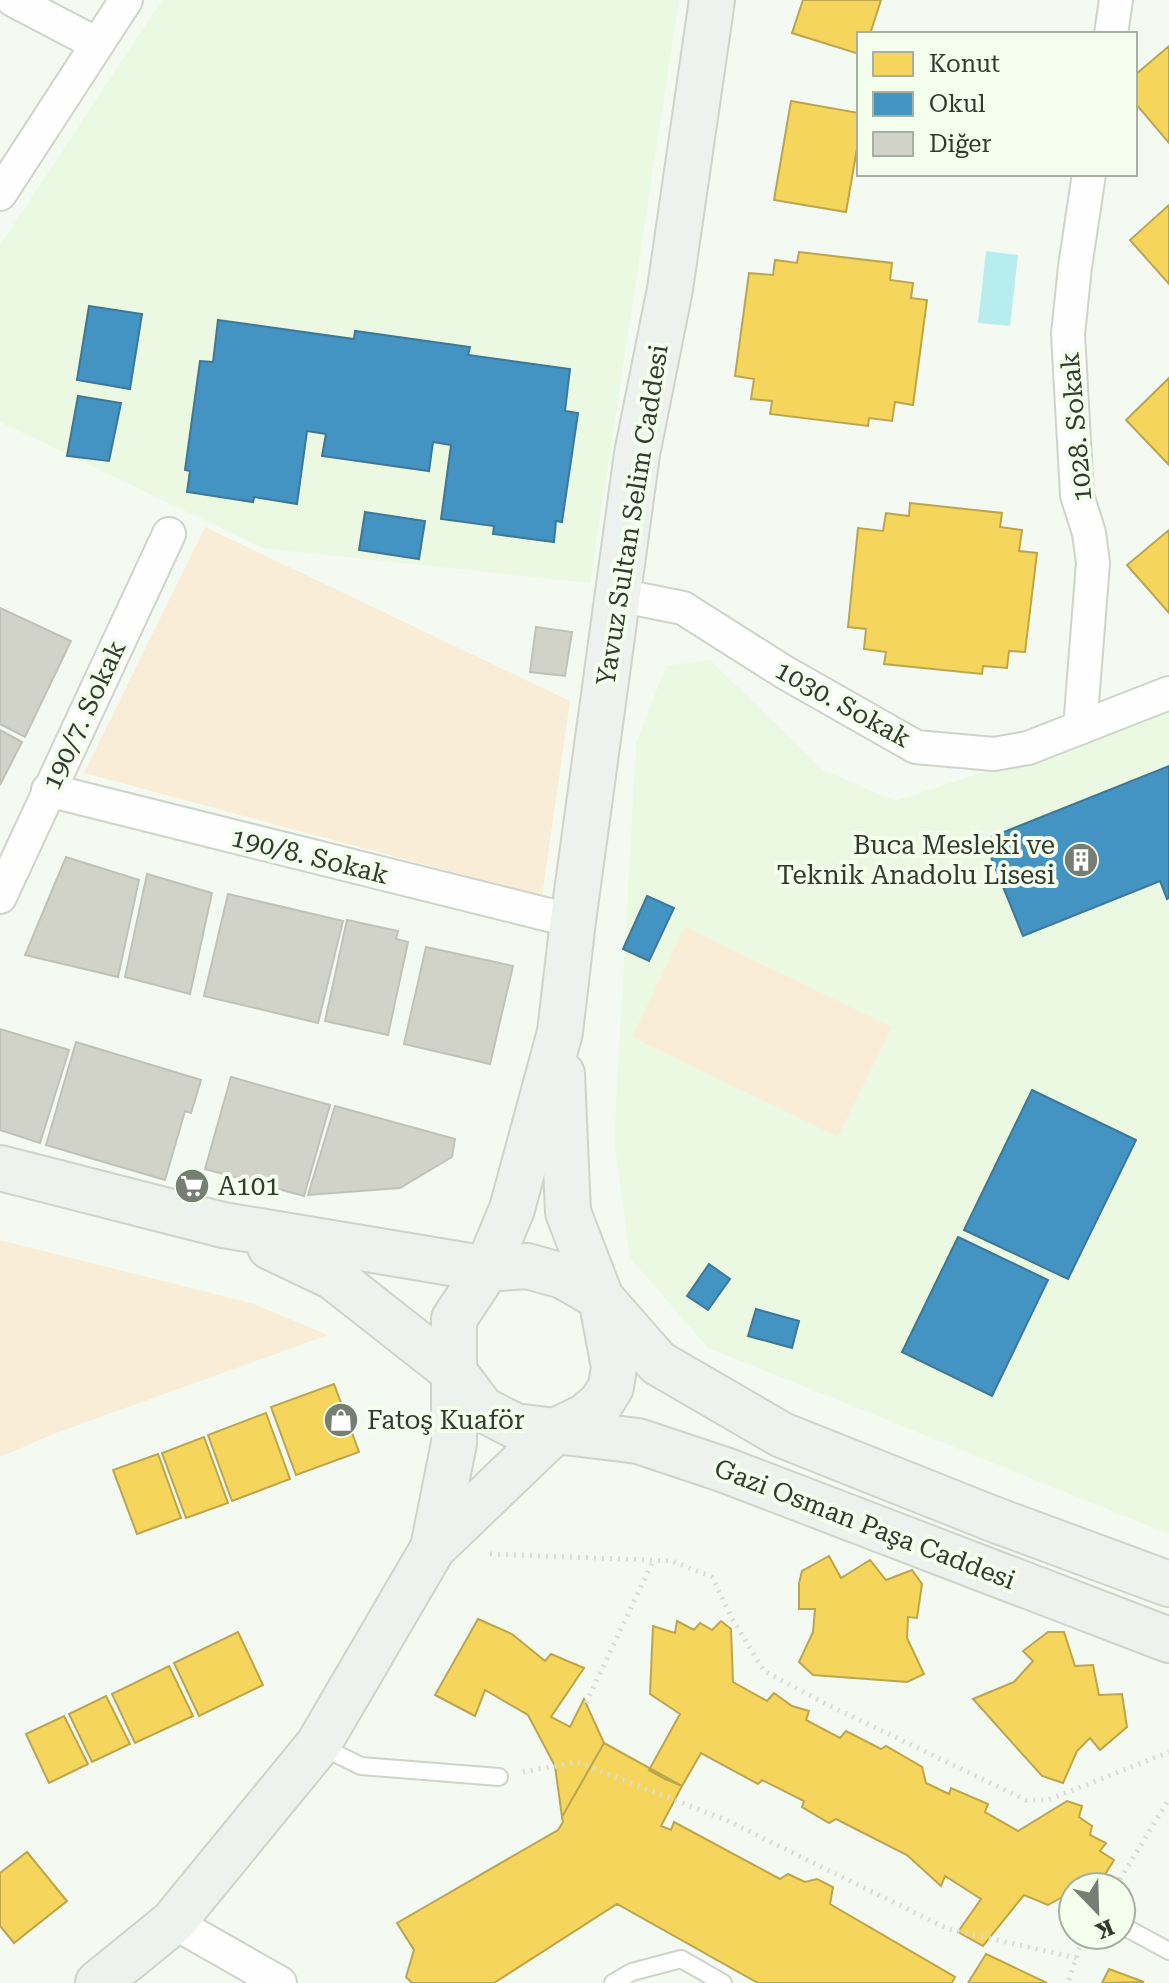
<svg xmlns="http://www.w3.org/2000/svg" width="1169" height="1983" viewBox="0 0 1169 1983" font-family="'Roboto Serif',serif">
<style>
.built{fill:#ebf9e2}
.green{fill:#f9edd8}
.water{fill:#b7eeed}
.homes{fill:#f6d55c;stroke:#bba64e;stroke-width:2}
.schools{fill:#4393c3;stroke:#3e7896;stroke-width:2}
.building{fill:#d1d3c9;stroke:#c0c2b8;stroke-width:2}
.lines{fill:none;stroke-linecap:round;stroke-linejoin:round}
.service-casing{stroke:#ced4ca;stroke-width:20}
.minor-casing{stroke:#ced4ca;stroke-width:36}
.secondary-casing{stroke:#ced4ca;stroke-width:48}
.path{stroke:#dadcd9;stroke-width:5;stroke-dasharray:2 6;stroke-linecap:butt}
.service{stroke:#fdfefd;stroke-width:16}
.minor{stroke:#fdfefd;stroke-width:32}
.secondary{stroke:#edf2ef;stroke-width:44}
.labels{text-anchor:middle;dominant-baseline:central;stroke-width:8;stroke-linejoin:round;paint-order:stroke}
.street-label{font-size:26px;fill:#32392e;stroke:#f3feed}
.poi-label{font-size:26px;fill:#32392e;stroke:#f3feed;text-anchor:start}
</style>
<rect width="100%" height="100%" fill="#f4faf1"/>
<path class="built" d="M162,0H679L590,583L262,548L0,422V245Z
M710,660L823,770L895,801L1169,711V1534L708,1348L630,1258L614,1138L636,743L666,666Z"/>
<path class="green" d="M205,527L570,701L542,896L84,773Z
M685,927L892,1027L838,1137L632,1037Z
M0,1240L254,1304L328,1335L56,1433L0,1457Z"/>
<path class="water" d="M986,251L1018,255L1010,326L978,323Z"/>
<path class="homes" d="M803,0H881L870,34H859V54L792,33Z
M1169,46V143L1135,103V75Z
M791,101L859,113V137L846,212L774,200Z
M1169,205V284L1130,240Z
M799,252L892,263L890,280L913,283L911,298L927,300L913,405L895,402L892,421L869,418L868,426L770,414L772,401L751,399L754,379L735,376L749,273L773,275L775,260L797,263Z
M1169,378V465L1126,420Z
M910,503L1002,513L1000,527L1022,530L1019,551L1037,553L1025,652L1009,651L1007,668L983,666L982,674L884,664L886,652L864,649L866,629L848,627L858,528L883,531L886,513L909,516Z
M1169,530V613L1127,565Z
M334,1384L359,1452L296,1475L271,1407Z
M266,1413L290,1479L232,1501L208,1435Z
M204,1437L228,1503L186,1518L162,1453Z
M158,1454L181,1518L137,1534L113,1470Z
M829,1556L841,1578L870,1560L886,1580L912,1570L922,1584L917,1618L908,1617L907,1638L924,1674L907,1682L813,1675L799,1662L813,1632L815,1609H799V1583L802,1571Z
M478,1619L512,1634L545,1661L551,1654L584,1668L551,1717L570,1727L584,1699L604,1743L562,1817L555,1766L528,1715L485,1690L475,1716L435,1695Z
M677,1621L694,1630L700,1623L712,1630L721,1621L731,1629L733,1682L767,1701L774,1693L792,1706L809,1711L806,1720L840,1738L846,1731L881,1749L886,1746L922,1767L926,1783L949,1794L951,1788L988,1804L985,1812L1018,1831L1067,1801L1082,1806L1079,1817L1092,1826L1090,1835L1106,1843L1100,1851L1114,1860L1106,1873L1081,1887H1073V1891L1048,1905L1024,1895L983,1946L958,1932L981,1899L945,1876L941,1886L907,1855L836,1819L829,1823L802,1807L804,1801L762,1780L758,1784L701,1753L682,1786L665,1779L649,1770L680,1714L650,1694L653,1626L675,1633Z
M238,1632L263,1685L199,1716L174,1663Z
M1048,1632H1064L1075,1666L1093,1665L1099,1695L1122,1694L1127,1727L1100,1750L1090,1738L1077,1751L1063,1783L1042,1776L973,1699L1014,1682L1033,1661L1023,1651Z
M169,1666L193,1716L135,1743L112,1694Z
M106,1696L130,1744L92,1762L69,1714Z
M64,1716L88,1764L49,1783L26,1734Z
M604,1743L682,1786L661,1826L671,1830L674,1822L780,1879L788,1874L805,1882L817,1879L833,1887L830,1904L955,1977L952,1983H758L617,1904L494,1983H412L406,1977L414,1950L397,1923L558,1830L563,1822L562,1817Z
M27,1852L67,1901L14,1943L0,1926V1873Z
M986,1954L1047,1983H968Z
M1109,1969L1144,1982L1102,1983Z"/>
<path class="schools" d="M89,306L142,314L130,389L77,380Z
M218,320L354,339L355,331L470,347L468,355L570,369L565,411L578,413L562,522L556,521L554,542L493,534L494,526L441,519L451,445L433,442L429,471L322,456L326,434L307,431L297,504L254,497L253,502L187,492L190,471L185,470L200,361L213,362Z
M78,396L121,403L109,461L67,456Z
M365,512L425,521L419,559L359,550Z
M1169,766V898L1167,899L1160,881L1023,936L984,840Z
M647,896L674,908L649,961L623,949Z
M1032,1090L1136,1140L1068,1279L964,1230Z
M958,1237L1048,1280L992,1396L902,1352Z
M709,1264L730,1279L708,1310L687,1296Z
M756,1309L799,1321L792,1348L748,1336Z"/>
<path class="building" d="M0,608L71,641L25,737L0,724Z
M536,627L572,632L565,676L530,672Z
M0,730L22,742L0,785Z
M66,857L139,880L118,977L25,955Z
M147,874L212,893L190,994L125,977Z
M228,894L343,921L318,1023L204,996Z
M347,920L398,931L396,939L408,942L388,1035L325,1021Z
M426,947L513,966L490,1064L404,1044Z
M0,1029L69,1050L40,1143L0,1130Z
M76,1042L201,1080L191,1113L185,1111L165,1180L46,1145Z
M231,1077L330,1105L304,1196L205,1169Z
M335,1106L455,1139L452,1157L400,1188L308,1195Z"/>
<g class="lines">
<g class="service-casing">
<path id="service" d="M320,1746L361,1766L499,1777
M1121,1925L1169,1951
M613,1983L632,1972L681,1959L723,1983"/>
</g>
<g class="minor-casing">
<path id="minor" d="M13,0L97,44
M1111,34L1116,0
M0,194L126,0
M618,595L683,608L784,672L916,747L994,754L1028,748L1169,693
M1080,728L1093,563L1089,533L1077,495L1068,334L1075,267L1089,174
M48,790L573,921
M0,897L169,534
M173,1922L280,1983"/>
</g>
<g class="secondary-casing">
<path id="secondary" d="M0,1168L223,1225L487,1269L527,1266L563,1276L601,1298L658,1363L782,1435L993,1519L1169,1584
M270,1247L333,1277L455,1373L482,1409L515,1426L638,1441L725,1470L1169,1640
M433,1548L454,1443V1319L487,1269L512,1209L560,1032L573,921L637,454L670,289L712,0
M98,1983L173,1922L318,1745L433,1548L555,1431L586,1416L601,1403L611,1387L614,1367L601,1298L568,1212L562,1074"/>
</g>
<path class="path" d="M490,1554L672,1561L712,1577L733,1620L764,1671L826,1704L1026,1800H1048L1169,1752
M586,1703L654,1559
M523,1772L577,1762L726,1820L948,1929L1077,1958
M1119,1887V1881L1169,1799
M1069,1980L1082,1940L1089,1935"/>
<use href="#service" class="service"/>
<use href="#minor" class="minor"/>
<use href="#secondary" class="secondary"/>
</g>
<defs>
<g id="building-disc" transform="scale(1.8)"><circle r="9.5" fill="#767d72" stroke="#f3feed"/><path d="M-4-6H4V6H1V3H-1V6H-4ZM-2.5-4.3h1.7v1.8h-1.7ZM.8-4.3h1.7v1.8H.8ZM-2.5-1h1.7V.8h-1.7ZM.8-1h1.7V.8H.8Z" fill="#fff"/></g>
<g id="supermarket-disc" transform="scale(1.8)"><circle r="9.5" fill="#767d72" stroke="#f3feed"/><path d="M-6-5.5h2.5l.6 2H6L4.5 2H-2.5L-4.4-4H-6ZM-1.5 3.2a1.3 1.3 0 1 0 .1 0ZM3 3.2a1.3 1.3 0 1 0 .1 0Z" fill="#fff"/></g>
<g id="shop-disc" transform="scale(1.8)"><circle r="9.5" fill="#767d72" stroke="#f3feed"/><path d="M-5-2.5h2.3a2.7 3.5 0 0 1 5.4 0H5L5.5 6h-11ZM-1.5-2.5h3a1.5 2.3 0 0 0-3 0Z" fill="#fff"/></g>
</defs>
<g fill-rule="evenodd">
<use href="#building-disc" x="1081" y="860"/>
<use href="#supermarket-disc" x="192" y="1186"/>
<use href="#shop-disc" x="341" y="1420"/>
</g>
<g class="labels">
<g class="street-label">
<text transform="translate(1076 427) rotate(-95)">1028. Sokak</text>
<text transform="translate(632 515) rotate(-81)">Yavuz Sultan Selim Caddesi</text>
<text transform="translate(843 704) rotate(29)">1030. Sokak</text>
<text transform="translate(84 715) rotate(-65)">190/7. Sokak</text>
<text transform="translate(310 856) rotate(14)">190/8. Sokak</text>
<text transform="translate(865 1524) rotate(21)">Gazi Osman Paşa Caddesi</text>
</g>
<g class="poi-label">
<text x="1055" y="845" text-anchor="end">Buca Mesleki ve<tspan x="1055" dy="30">Teknik Anadolu Lisesi</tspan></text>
<text x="218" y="1186">A101</text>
<text x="367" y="1420">Fatoş Kuaför</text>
</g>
</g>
<rect x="857" y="32" width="280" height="144" fill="#f3feed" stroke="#a6afa1" stroke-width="2"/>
<rect x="873" y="52" width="40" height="24" fill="#f6d55c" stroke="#a6afa1" stroke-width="2"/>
<text x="929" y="72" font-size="24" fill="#32392e">Konut</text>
<rect x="873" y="92" width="40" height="24" fill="#4393c3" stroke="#a6afa1" stroke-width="2"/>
<text x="929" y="112" font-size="24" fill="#32392e">Okul</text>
<rect x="873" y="132" width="40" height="24" fill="#d1d3c9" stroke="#a6afa1" stroke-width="2"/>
<text x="929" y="152" font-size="24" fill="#32392e">Diğer</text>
<g transform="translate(1097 1911) rotate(157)"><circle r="38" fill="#f3feed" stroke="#a6afa1" stroke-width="2"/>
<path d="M0-6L14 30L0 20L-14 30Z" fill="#767d72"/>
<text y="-12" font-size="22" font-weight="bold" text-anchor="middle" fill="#32392e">K</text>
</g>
</svg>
